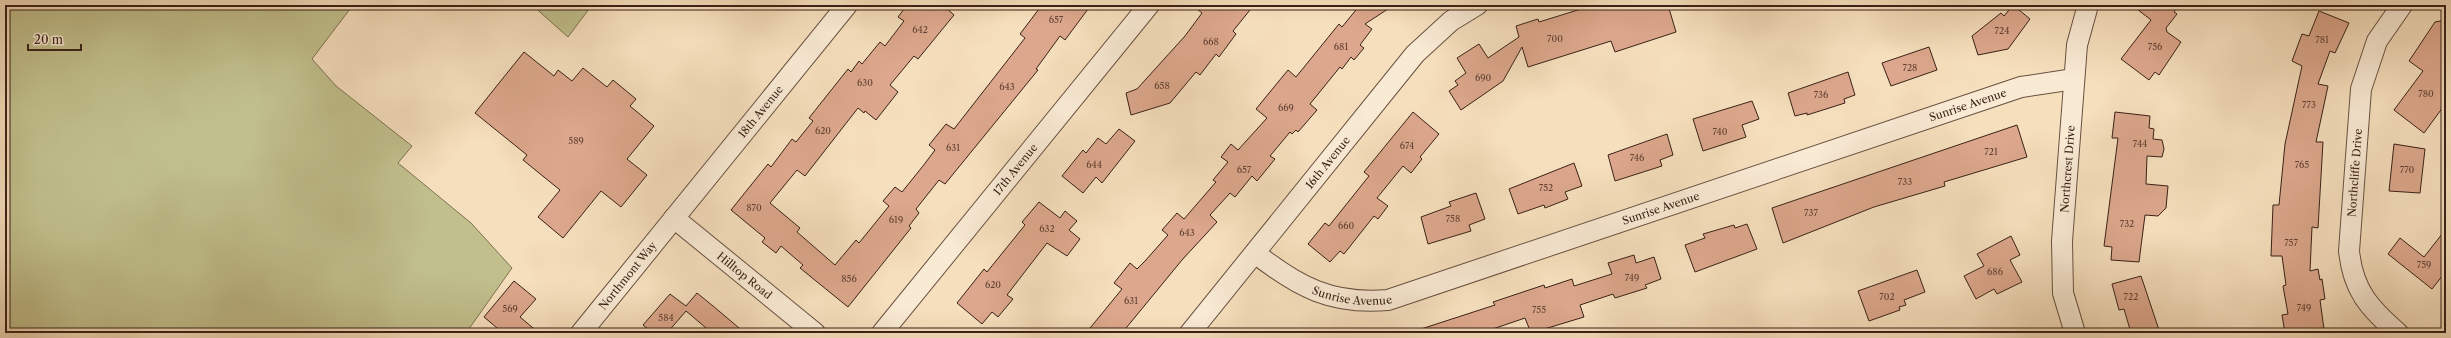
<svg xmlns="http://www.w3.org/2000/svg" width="2451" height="338" viewBox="0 0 2451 338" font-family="'Libre Caslon Text',serif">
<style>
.green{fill:#c1c08d;stroke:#7d7052}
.building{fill:#dca78c;stroke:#392117}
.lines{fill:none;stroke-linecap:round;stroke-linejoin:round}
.street-casing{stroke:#685040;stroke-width:22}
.street{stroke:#f9ead4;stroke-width:20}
.labels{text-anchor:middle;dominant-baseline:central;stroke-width:3.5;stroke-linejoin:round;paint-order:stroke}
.number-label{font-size:9px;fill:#624234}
.street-label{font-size:11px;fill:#392117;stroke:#f9ead4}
</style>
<rect width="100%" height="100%" fill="#f6dfbd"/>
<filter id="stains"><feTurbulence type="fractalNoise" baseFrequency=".005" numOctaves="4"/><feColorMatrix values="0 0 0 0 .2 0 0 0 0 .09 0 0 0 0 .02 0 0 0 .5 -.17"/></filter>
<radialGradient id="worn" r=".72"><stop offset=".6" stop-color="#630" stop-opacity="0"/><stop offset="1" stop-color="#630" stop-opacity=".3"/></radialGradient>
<path class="green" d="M5,5H353L312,59L336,86L412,146L398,163L471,223L512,268L466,333H5Z
M532,5H592L568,37Z"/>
<path class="building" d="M907,5H943L954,15L918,59L914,56L890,85L898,92L876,120L865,111L864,113L858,108L805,176L797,170L770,203L800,228L797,232L835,265L856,240L859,243L889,206L883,201L895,187L902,192L923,166L935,150L929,145L946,124L954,129L1025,38L1020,34L1042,5H1091L1065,40L1060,36L1036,69L1038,70L945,184L939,180L916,209L919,213L909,226L911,228L848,307L800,268L803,265L781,246L776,253L762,242L765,238L731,210L768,164L771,167L792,139L796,142L813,121L809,118L848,69L851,72L859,61L862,64L880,42L885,46L904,21L898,17Z
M1192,5H1254L1233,31L1236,34L1219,57L1216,54L1200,75L1196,72L1170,103L1131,115L1126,93L1137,89L1185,36L1202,13Z
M1360,5H1394L1365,24L1372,29L1360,45L1364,48L1354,60L1351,57L1342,69L1340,67L1310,104L1317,110L1298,132L1296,130L1292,134L1290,132L1270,156L1275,159L1257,181L1252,176L1235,197L1230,193L1210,215L1217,222L1182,260L1122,333H1086L1122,289L1114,283L1130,263L1137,269L1145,261L1168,235L1162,230L1177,213L1184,219L1216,182L1213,180L1228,162L1221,157L1231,144L1238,150L1267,118L1256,109L1288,70L1296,77L1339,24L1342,27Z
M1594,5H1668L1676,32L1615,52L1611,41L1528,67L1522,47L1503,81L1461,110L1449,91L1458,85L1455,81L1466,73L1457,58L1479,44L1488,58L1519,37L1516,26L1538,19L1539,22Z
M2013,5L2030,19L2008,49L1978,55L1972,36L2001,13L2004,16Z
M2132,5H2179L2174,12L2177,14L2166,28L2167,32L2181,42L2159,75L2155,72L2149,80L2121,59L2151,20Z
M2319,11L2349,23L2335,53L2330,51L2318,84L2328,86L2316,142H2323L2318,228L2312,227L2310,271L2318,269L2320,280L2322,279L2325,299L2320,300L2324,329L2285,333L2282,315L2288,314L2283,286L2286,285L2282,256H2271L2273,205H2279L2285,144L2302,66L2292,61L2302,34L2309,36Z
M2446,20V103L2424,133L2394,110L2423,71L2409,61L2435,22Z
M1929,47L1937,70L1891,86L1882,63Z
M524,52L554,76L558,70L572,81L583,68L607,87L613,80L636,99L630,106L654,126L627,159L647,175L621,207L601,191L563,238L538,217L560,190L523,160L527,155L475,113Z
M1848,72L1855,95L1844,99L1845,103L1807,115V113L1795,116L1788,93Z
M1752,101L1759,119L1742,125L1746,137L1703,151L1693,119Z
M1413,112L1439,134L1420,157L1422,159L1411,173L1403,166L1377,198L1388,206L1378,219L1374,216L1344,254L1340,251L1330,262L1308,244L1325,223L1329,226L1369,176L1364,172Z
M2115,112L2150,116L2149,128L2154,129L2153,139L2162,140L2164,149L2162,157L2147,156L2146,184L2168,186L2166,208L2158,216L2145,215L2139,262L2111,260L2112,247L2104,246L2118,138H2112Z
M2017,125L2027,157L1944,182L1945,186L1874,207L1783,243L1772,208Z
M1119,129L1135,141L1102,183L1096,177L1083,193L1062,176L1083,150L1086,153L1098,138L1106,144Z
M1667,134L1673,155L1660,160L1662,166L1615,181L1608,155Z
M2394,144L2425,149L2420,193L2389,191Z
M1574,163L1582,186L1565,192L1568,199L1545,208L1544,205L1518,214L1509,189Z
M1476,193L1485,219L1469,225L1471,231L1428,244L1421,217L1451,206L1449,202Z
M1039,202L1060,218L1065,211L1077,221L1069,230L1080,239L1067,256L1047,243L1007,295L1013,299L998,317L992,312L982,324L957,303L984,269L987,272L1025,225L1022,222Z
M1747,224L1757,249L1695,272L1685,245L1705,238L1703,234L1734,225L1735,228Z
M2446,229V271L2432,289L2388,254L2400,238L2424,257Z
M2011,236L2020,255L2010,260L2022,282L1997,294L1994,289L1976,299L1964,276L1984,266L1977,254Z
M1634,255L1636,263L1654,257L1661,279L1645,285L1647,288L1615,298L1613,294L1580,305L1584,317L1531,333L1525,318L1481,333H1419L1418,330L1495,305L1493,302L1544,285L1545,288L1572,279L1574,286L1612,274L1608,263Z
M1917,270L1925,292L1904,300L1906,305L1899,307L1900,310L1869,321L1858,291Z
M2141,276L2160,333H2131L2124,309L2119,310L2112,284Z
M514,281L536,299L520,317L539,333H503L484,317Z
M697,293L713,306L745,333H712L686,311L667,333H653L643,325L670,294L686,306Z"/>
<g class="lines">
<g class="street-casing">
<g id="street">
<path id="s1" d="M674,218L815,333"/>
<path id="s2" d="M1255,253C1298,287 1332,305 1388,300L2021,87L2074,79"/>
<path id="s3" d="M581,333L847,5"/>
<path id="s4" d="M882,333L1149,5"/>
<path id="s5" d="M1190,333L1415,54L1451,21L1477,5"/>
<path id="s6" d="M2075,333L2063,293L2062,241L2077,45L2088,5"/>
<path id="s7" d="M2398,333C2369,308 2353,290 2349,251L2361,89L2377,41L2402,5"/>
</g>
</g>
<use href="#street" class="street"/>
</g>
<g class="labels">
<g class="number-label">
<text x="1056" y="19">657</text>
<text x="920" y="29">642</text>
<text x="2002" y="30">724</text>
<text x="1555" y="38">700</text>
<text x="2322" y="39">781</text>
<text x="1211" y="41">668</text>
<text x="1341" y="46">681</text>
<text x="2155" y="46">756</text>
<text x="1910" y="67">728</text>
<text x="1483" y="77">690</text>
<text x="865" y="82">630</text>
<text x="1162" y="85">658</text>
<text x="1007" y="86">643</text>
<text x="2426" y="93">780</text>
<text x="1821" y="94">736</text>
<text x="2309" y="104">773</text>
<text x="1286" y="107">669</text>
<text x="823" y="130">620</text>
<text x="1720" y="131">740</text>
<text x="576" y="140">589</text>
<text x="2140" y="143">744</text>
<text x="1407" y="145">674</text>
<text x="953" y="147">631</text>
<text x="1991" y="151">721</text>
<text x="1637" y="157">746</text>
<text x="1094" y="164">644</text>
<text x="2302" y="164">765</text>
<text x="1244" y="169">657</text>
<text x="2407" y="169">770</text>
<text x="1905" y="181">733</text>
<text x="1546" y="187">752</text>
<text x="754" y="207">870</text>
<text x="1811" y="212">737</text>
<text x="1453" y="218">758</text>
<text x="896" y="219">619</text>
<text x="2127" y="223">732</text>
<text x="1346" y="225">660</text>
<text x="1047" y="228">632</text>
<text x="1187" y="232">643</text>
<text x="2291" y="242">757</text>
<text x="2424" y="264">759</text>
<text x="1995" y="271">686</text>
<text x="1632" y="277">749</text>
<text x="849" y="278">856</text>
<text x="993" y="284">620</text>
<text x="1887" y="296">702</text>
<text x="2131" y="296">722</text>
<text x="1131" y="300">631</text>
<text x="2304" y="307">749</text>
<text x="510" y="308">569</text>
<text x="1539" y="309">755</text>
<text x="666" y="317">584</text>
</g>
<g class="street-label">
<text stroke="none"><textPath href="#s2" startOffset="757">Sunrise Avenue</textPath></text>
<text stroke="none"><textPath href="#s3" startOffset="285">18th Avenue</textPath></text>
<text stroke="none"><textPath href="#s5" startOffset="219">16th Avenue</textPath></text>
<text stroke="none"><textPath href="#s4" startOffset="211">17th Avenue</textPath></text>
<text stroke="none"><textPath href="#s6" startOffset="166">Northcrest Drive</textPath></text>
<text stroke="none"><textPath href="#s7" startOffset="177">Northcliffe Drive</textPath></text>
<text stroke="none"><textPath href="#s2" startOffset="433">Sunrise Avenue</textPath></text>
<text stroke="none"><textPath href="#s3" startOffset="74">Northmont Way</textPath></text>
<text stroke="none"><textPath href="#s1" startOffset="91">Hilltop Road</textPath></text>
<text stroke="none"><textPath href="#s2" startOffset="109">Sunrise Avenue</textPath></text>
</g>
</g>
<rect width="2451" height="338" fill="none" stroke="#f6dfbd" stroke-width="20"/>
<rect x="6" y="6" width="2439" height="326" fill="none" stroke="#392117" stroke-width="2"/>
<rect x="10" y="10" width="2431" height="318" fill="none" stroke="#392117"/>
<path d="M28 44v6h53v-6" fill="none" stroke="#392117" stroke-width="2"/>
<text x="34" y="44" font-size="12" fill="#392117" stroke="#f9ead4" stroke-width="3" paint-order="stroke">20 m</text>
<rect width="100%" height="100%" filter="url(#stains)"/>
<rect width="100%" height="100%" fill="url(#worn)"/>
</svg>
